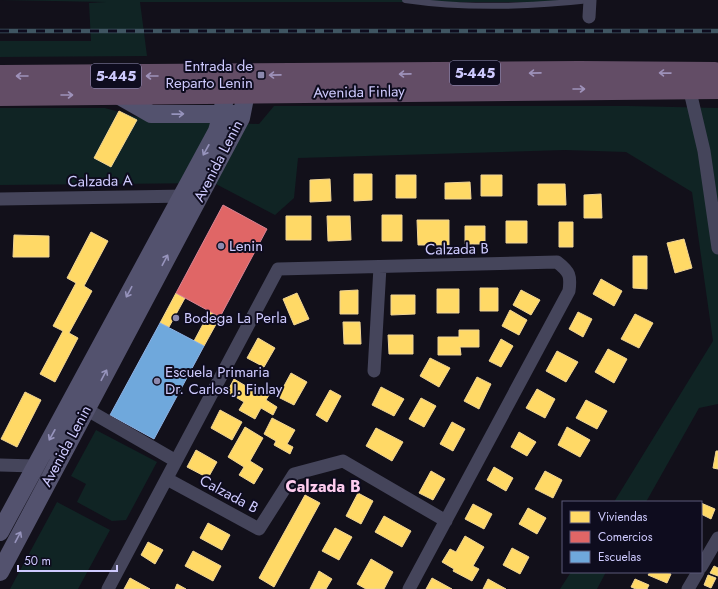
<svg xmlns="http://www.w3.org/2000/svg" width="718" height="589" viewBox="0 0 718 589" font-family="Jost,sans-serif">
<style>
.green{fill:#102424}
.homes{fill:#ffd966;stroke:#f0d494}
.shops{fill:#e06666;stroke:#db8494}
.schools{fill:#6fa8dc;stroke:#8cb2e6}
.lines{fill:none;stroke-linecap:round;stroke-linejoin:round}
.lane{stroke:#45455b;stroke-width:6}
.street{stroke:#45455b;stroke-width:13}
.secondary{stroke:#53526e;stroke-width:18}
.highway{stroke:#634d66;stroke-width:22}
.rail-casing{stroke:#3f5562;stroke-width:4.5}
.rail{stroke:#0e0c1e;stroke-width:3;stroke-dasharray:9;stroke-linecap:butt}
.oneway{stroke:#9e92ba}
.oneway2{stroke:#9794bd}
.poi-dot{fill:#8c89ae;stroke:#0e0c1e;stroke-width:1.5}
.labels{text-anchor:middle;dominant-baseline:central;stroke-width:4;stroke-linejoin:round;paint-order:stroke}
.shield{fill:#0e0c1e;stroke:#9491bb;stroke-width:1}
.shield-label{font-size:14px;font-weight:bold;fill:#cecafe}
.poi-label{font-size:15px;fill:#cecafe;stroke:#0e0c1e;text-anchor:start}
.street-label{font-size:15px;fill:#cecafe;stroke:#0e0c1e}
.neighbourhood-label{font-size:16px;font-weight:bold;fill:#feccee;stroke:#0e0c1e}
</style>
<rect width="100%" height="100%" fill="#12101a"/>
<path class="green" d="M0,0H576L577,2H140L147,56L0,57V41H91L89,3L106,2Z
M274,106H629L718,108V404L699,408L646,502H614L713,341L692,192L626,152L565,150L298,158L294,198L275,215L214,183L0,185V108H105L148,120L259,124Z
M96,430L157,462L126,520L112,521L77,502L86,484L71,476Z
M57,502L110,530L78,589H10Z
M571,572H606L597,589H560Z"/>
<path class="homes" d="M119,111L137,120L111,167L94,158Z
M354,174H372V200L354,201Z
M396,175H416V198H396Z
M481,175H502V196H481Z
M330,179L331,201L310,202V180Z
M470,182L471,199H445V183Z
M538,184H565L566,205H538Z
M601,194L602,218H584V195Z
M382,215H402V241H382Z
M286,216H311V240H286Z
M327,216H350L351,240L328,241Z
M417,220H449V245H418Z
M506,221H527V243H506Z
M559,222H573V247H559Z
M465,226H485V244H465Z
M91,232L108,241L84,286L92,291L69,333L78,338L55,382L40,374L63,331L53,326L76,283L67,278Z
M14,235L49,236V257H13Z
M684,239L692,268L675,273L667,243Z
M633,256H647V289L633,288Z
M601,279L622,291L614,306L593,294Z
M480,288H498V311H480Z
M437,289H459V313H437Z
M358,290V314H340V291Z
M521,290L540,300L531,315L513,305Z
M176,293L185,298L169,327L160,323Z
M297,293L309,319L294,325L283,299Z
M391,295H415V314L391,315Z
M510,310L527,320L519,335L502,326Z
M210,311L220,317L204,346L194,341Z
M578,312L592,319L583,337L569,329Z
M635,314L653,323L639,348L621,339Z
M343,322H360L361,344H344Z
M459,330H479V347H460L461,355H438V337H459Z
M388,335H413V354H389Z
M258,338L275,348L264,367L247,358Z
M501,339L513,346L501,367L489,361Z
M608,349L627,359L614,383L595,372Z
M557,351L578,362L566,382L546,371Z
M430,358L450,368L439,387L420,376Z
M291,373L307,382L294,405L278,397Z
M477,377L491,384L479,409L464,401Z
M234,379L251,389L253,386L269,395L266,400L277,407L273,415L261,408L255,419L239,410L244,402L227,392Z
M381,387L404,399L394,416L372,405Z
M537,389L555,399L545,418L526,408Z
M330,390L341,396L327,422L316,415Z
M25,392L41,400L17,447L1,439Z
M421,398L436,406L424,427L409,419Z
M586,400L607,411L597,429L576,418Z
M220,410L242,422L232,440L211,428Z
M272,418L295,430L287,444L293,447L290,454L274,445L276,441L264,434Z
M452,422L465,429L453,451L440,444Z
M245,427L263,438L250,461L263,469L254,484L239,475L244,467L228,457Z
M567,427L590,440L580,457L558,445Z
M376,428L403,442L392,461L366,446Z
M519,432L536,442L527,456L511,447Z
M196,450L217,462L208,478L187,467Z
M716,451H718V469L713,468Z
M494,467L513,478L506,491L487,480Z
M431,471L445,479L433,500L419,493Z
M545,471L562,480L553,498L535,489Z
M358,493L373,501L361,524L346,516Z
M305,495L320,503L274,587L259,578Z
M701,503L715,509L711,519L701,514Z
M473,504L492,514L484,529L465,519Z
M528,508L546,518L537,534L519,524Z
M384,516L411,531L402,547L375,532Z
M208,523L230,535L222,550L200,538Z
M335,528L352,537L339,560L322,551Z
M465,536L484,547L473,566L479,569L472,581L453,571L454,569L442,562L450,549L456,552Z
M148,542L163,550L155,564L141,555Z
M512,548L529,557L520,574L503,565Z
M193,551L221,566L213,581L185,566Z
M371,559L393,572L384,589H366L357,584Z
M714,566L718,568V576L710,573Z
M319,571L332,579L326,589H310Z
M650,572H666L671,574L667,583L648,575Z
M708,575L716,578L711,588L704,585Z
M130,578L150,589H124Z
M432,578L452,589H426Z
M488,579L506,589H483Z
M635,579L649,585L647,589H636L631,587Z
M177,584L186,589H175Z"/>
<path class="shops" d="M223,205L267,229L220,317L176,293Z"/>
<path class="schools" d="M160,323L204,346L154,439L110,415Z"/>
<g class="lines">
<path class="lane" d="M405,0C467,9 528,7 590,0"/>
<path class="street" d="M589,17L590,0
M688,83L704,151L718,248
M0,199L188,196
M374,371L380,267
M79,405L176,461
M0,465L35,466
M167,479L259,529L294,474L343,461L446,521
M701,567L718,538
M108,589L278,269L557,262C570,272 571,276 569,291L409,589
M688,589L698,572"/>
<path class="secondary" d="M116,94L151,114H234
M0,532L217,131C222,115 224,98 230,82
M0,572L241,118L246,93L238,83"/>
<path class="highway" d="M0,76L579,72L715,73
M0,95L718,88"/>
<g class="rail-casing">
<path id="rail" d="M0,31H718"/>
</g>
<use href="#rail" class="rail"/>
</g>
<defs><path id="oneway-shaft" d="M-6 0H5M1.5-3L5.5 0L1.5 3" fill="none" stroke-width="1.6" stroke-linecap="round" stroke-linejoin="round"/></defs>
<g class="oneway">
<use href="#oneway-shaft" transform="translate(535 73) rotate(179)"/>
<use href="#oneway-shaft" transform="translate(665 73) rotate(-179)"/>
<use href="#oneway-shaft" transform="translate(405 74) rotate(179)"/>
<use href="#oneway-shaft" transform="translate(275 75) rotate(179)"/>
<use href="#oneway-shaft" transform="translate(22 76) rotate(180)"/>
<use href="#oneway-shaft" transform="translate(152 76) rotate(180)"/>
<use href="#oneway-shaft" transform="translate(579 89)"/>
<use href="#oneway-shaft" transform="translate(67 95)"/>
</g>
<g class="oneway2">
<use href="#oneway-shaft" transform="translate(178 114) rotate(-1)"/>
<use href="#oneway-shaft" transform="translate(206 150) rotate(119)"/>
<use href="#oneway-shaft" transform="translate(165 260) rotate(-62)"/>
<use href="#oneway-shaft" transform="translate(129 292) rotate(118)"/>
<use href="#oneway-shaft" transform="translate(104 375) rotate(-62)"/>
<use href="#oneway-shaft" transform="translate(52 435) rotate(119)"/>
<use href="#oneway-shaft" transform="translate(18 537) rotate(-62)"/>
</g>
<g class="poi-dot">
<rect x="257" y="71" width="8" height="8" rx="2"/>
<circle cx="221" cy="246" r="4"/>
<circle cx="176" cy="318" r="4"/>
<circle cx="157" cy="381" r="4"/>
</g>
<g class="labels">
<g class="shield">
<rect x="450" y="61" width="50" height="24" rx="3"/>
<rect x="91" y="64" width="50" height="24" rx="3"/>
</g>
<g class="shield-label">
<text x="475" y="73">5-445</text>
<text x="116" y="76">5-445</text>
</g>
<g class="poi-label">
<text x="253" y="66" text-anchor="end">Entrada de<tspan x="253" dy="17">Reparto Lenin</tspan></text>
<text x="229" y="246">Lenin</text>
<text x="184" y="318">Bodega La Perla</text>
<text x="165" y="372">Escuela Primaria<tspan x="165" dy="17">Dr. Carlos J. Finlay</tspan></text>
</g>
<g class="street-label">
<text transform="translate(359 92) rotate(-1)">Avenida Finlay</text>
<text transform="translate(218 161) rotate(-63)">Avenida Lenin</text>
<text transform="translate(100 181) rotate(-1)">Calzada A</text>
<text transform="translate(457 249) rotate(-1)">Calzada B</text>
<text transform="translate(66 446) rotate(-62)">Avenida Lenin</text>
<text transform="translate(229 494) rotate(28)">Calzada B</text>
</g>
<g class="neighbourhood-label">
<text x="323" y="486">Calzada B</text>
</g>
</g>
<rect x="562" y="501" width="140" height="72" fill="#0e0c1e" stroke="#5b5878"/>
<rect x="570" y="511" width="20" height="12" fill="#ffd966" stroke="#5b5878"/>
<text x="598" y="521" font-size="12" fill="#cecafe">Viviendas</text>
<rect x="570" y="531" width="20" height="12" fill="#e06666" stroke="#5b5878"/>
<text x="598" y="541" font-size="12" fill="#cecafe">Comercios</text>
<rect x="570" y="551" width="20" height="12" fill="#6fa8dc" stroke="#5b5878"/>
<text x="598" y="561" font-size="12" fill="#cecafe">Escuelas</text>
<path d="M18 565v6h99v-6" fill="none" stroke="#cecafe" stroke-width="2"/>
<text x="24" y="565" font-size="12" fill="#cecafe" stroke="#0e0c1e" stroke-width="3" paint-order="stroke">50 m</text>
</svg>
